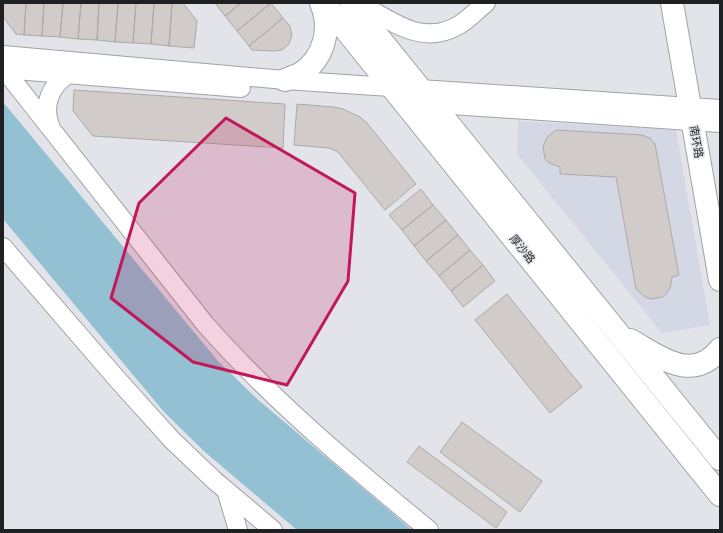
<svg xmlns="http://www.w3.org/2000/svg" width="723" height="533" viewBox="0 0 723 533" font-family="Rubik,'Noto Sans SC',sans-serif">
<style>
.built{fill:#d4d8e4}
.water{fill:#93c1d3}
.building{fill:#d1ccc9;stroke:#ada9a6}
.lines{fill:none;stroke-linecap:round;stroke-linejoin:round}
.minor-casing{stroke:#a0a2a6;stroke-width:20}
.major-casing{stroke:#a0a2a6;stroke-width:24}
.minor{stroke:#fff;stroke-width:18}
.major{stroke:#fff;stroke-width:22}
.marked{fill:#c2185b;fill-opacity:0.2;stroke:#c2185b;stroke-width:3;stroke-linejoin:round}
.labels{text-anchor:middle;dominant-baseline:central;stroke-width:3;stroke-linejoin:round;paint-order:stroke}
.street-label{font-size:11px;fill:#1f2022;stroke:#e3e4e9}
</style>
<rect width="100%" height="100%" fill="#e3e4e9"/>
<path class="built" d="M518,121L676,130L710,325L662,333L517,154Z"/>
<path class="water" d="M3,102L218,361L256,398L412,530H297L206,453L164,412L3,219Z"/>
<path class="building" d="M3,3H26L24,35L16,34L3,17Z
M26,3H44L42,36L24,35Z
M44,3H63L60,37L42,36Z
M63,3H81L78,39L60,37Z
M81,3H99L97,40L78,39Z
M99,3H118L115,42L97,40Z
M118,3H136L133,43L115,42Z
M136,3H154L151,44L133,43Z
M154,3H172L169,46L151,44Z
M172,3H183L197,21L194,48L169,46Z
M215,3H241L225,16Z
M241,3H271L237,31L225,16Z
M271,3L283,18L249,46L237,31Z
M283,18L290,26L292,35L289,44L282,50L273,51L252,50L249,46Z
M74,90L285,104L283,148L93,136L73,111Z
M297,104L334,107L343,109L360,117L367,123L416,184L385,210L338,152L329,148L294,145Z
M556,130L642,135L650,138L655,144L679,275L672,277L670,288L667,293L662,297L650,299L645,297L636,289L616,177L560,174V167L549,163L545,159L543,147L547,137Z
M421,189L433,205L402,230L389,215Z
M433,205L446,220L414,246L402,230Z
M446,220L458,235L426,261L414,246Z
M458,235L470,250L439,276L426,261Z
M470,250L483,265L451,291L439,276Z
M483,265L495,281L463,307L451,291Z
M507,294L582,387L550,413L475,320Z
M462,422L542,481L520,512L440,452Z
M419,446L507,512L496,528L407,462Z"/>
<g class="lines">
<g class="minor-casing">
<path id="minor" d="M359,3C392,21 422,47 459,25C469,19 477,10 486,3
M3,55L285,80L720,109
M3,68L205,324C272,400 350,465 429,530
M3,69L241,88
M422,103L720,123
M51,128C42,108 49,87 67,75
M3,247L117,379L172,440L215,481L273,530
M226,490L238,530"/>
</g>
<g class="major-casing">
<path id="major" d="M324,3L720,495
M351,3L720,459
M672,3L720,280
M285,80C290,78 295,76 300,74C324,59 332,29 321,3
M630,340C659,356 692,384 720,349"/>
</g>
<use href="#minor" class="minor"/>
<use href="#major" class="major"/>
</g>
<path class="marked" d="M226,118L355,193L348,281L287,385L193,362L111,298L139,203Z"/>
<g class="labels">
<g class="street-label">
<text transform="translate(696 142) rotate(80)">南环路</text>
<text transform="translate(522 249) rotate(51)">厚沙路</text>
</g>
</g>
<rect width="723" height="533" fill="none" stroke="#1f2022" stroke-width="8"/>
</svg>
